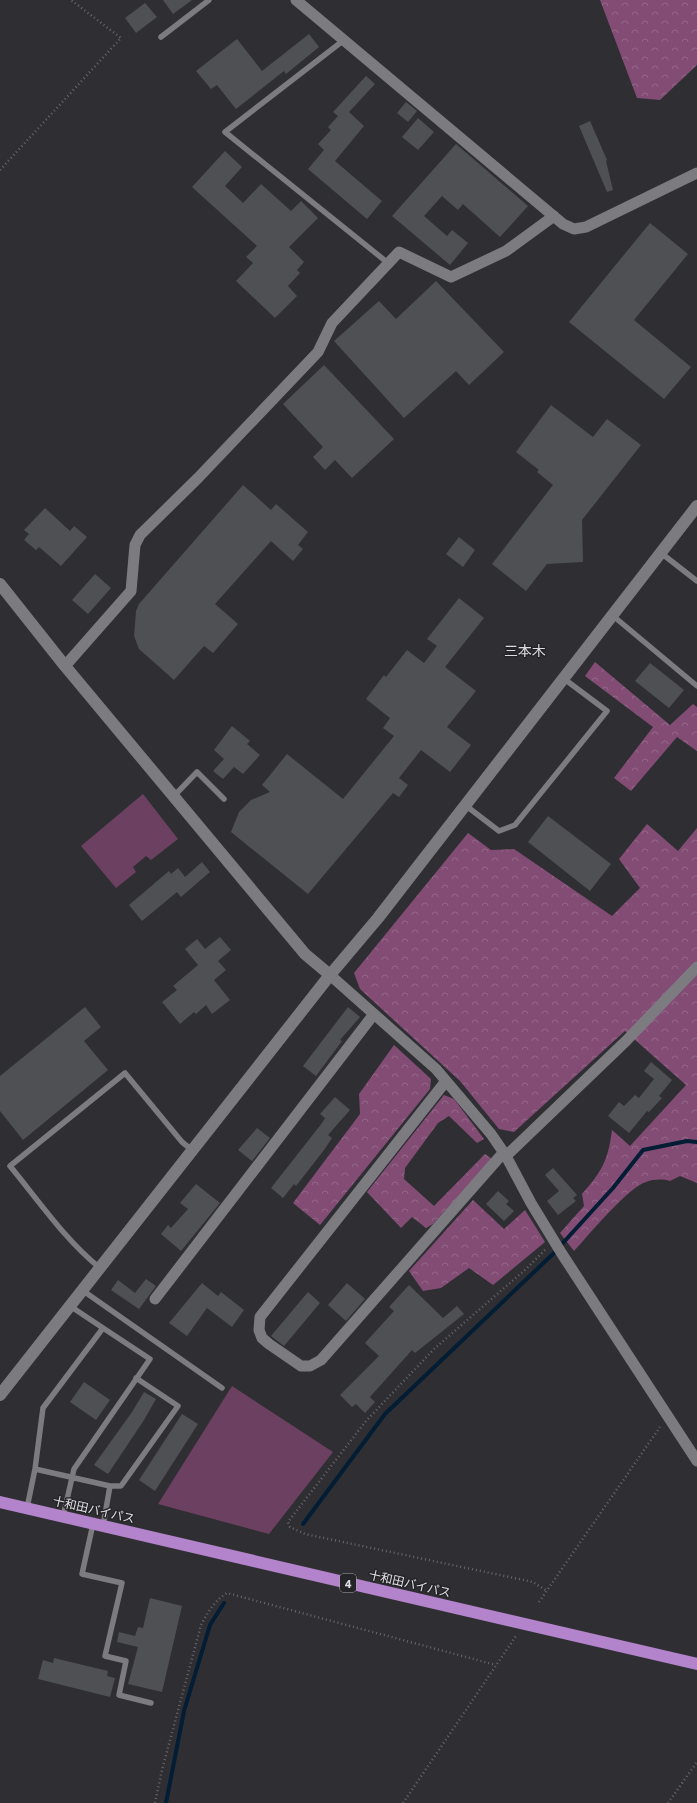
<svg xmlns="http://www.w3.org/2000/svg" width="697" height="1803" viewBox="0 0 697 1803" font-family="Commissioner,'Noto Sans JP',sans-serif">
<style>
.green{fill:#6c4061}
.forest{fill:url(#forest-crowns)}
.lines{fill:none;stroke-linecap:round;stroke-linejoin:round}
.stream{stroke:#021d34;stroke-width:4}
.building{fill:#4e5054}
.path{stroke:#67676a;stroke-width:2.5;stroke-dasharray:1 3;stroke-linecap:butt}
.lane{stroke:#7c7c80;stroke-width:5.5}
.street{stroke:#7c7c80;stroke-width:11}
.secondary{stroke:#7c7c80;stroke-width:12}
.highway{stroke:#b384cb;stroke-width:12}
.labels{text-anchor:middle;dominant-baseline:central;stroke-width:3;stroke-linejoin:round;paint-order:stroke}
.shield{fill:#252529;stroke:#a8a8ab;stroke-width:1}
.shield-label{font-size:11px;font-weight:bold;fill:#e0e0e3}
.street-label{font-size:12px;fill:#e0e0e3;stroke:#252529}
.quarter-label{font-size:14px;fill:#dcdbe1;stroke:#252529}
</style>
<defs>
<pattern id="forest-crowns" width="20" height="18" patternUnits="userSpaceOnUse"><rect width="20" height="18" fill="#824c75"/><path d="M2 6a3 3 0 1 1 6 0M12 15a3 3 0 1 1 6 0" fill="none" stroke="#936688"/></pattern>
</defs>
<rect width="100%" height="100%" fill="#2f2f33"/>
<path class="green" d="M143,794L178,839L151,860L146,856L133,867L136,872L116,888L81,846Z
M232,1386L333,1452L269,1534L158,1504Z"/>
<path class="forest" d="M600,0H697V65L660,100L637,98Z
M595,662L670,725L693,704L697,707V751L677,737L631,791L614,778L653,727L585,676Z
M647,824L678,851L697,828V1183L680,1176L670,1181C663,1179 654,1179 646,1182C627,1188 589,1235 574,1251L560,1233L584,1206L582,1194C602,1171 608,1161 612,1130L630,1146L686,1085L625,1031L514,1132L499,1129L460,1081L360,989L354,973L468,833L491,850L514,849L612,916L640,888L619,859Z
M394,1045L431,1079L430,1089L320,1225L293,1203L360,1114L359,1094Z
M444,1095L454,1099L484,1139L477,1143L449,1116L438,1123L405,1168L404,1179L434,1206L485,1154L492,1159L433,1224L426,1228L412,1217L401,1228L367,1192Z
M473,1200L504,1229L525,1210L545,1242L493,1285L469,1268L441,1288L423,1291L409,1271Z"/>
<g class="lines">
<path class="stream" d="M562,1244L613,1188L643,1150L687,1141L697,1142
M303,1524L385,1414L554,1253
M166,1803L184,1711L210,1625L224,1603"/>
</g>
<path class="building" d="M163,0H192L173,14Z
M145,3L157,17L136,33L125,18Z
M309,34L319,47L286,74L284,71L236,109L217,85L211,89L196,71L237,39L262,71Z
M366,76L375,84L349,112L364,126L335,161L382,201L367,219L308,169L324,150L318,144L331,130L328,127L338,116L333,112Z
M406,102L417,111L408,122L397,113Z
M418,118L434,132L418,150L402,137Z
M590,121L607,160L606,161L613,190L607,192L579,126Z
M456,144L528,206L500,237L463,204L458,210L442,196L424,216L447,236L452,230L468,243L450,265L392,216Z
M225,151L242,167L225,186L243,203L261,184L291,211L301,201L318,218L289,247L304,262L297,270L300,273L288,286L297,296L275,318L236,281L253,263L246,257L257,246L192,187Z
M650,223L688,254L634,320L691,367L664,399L569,322Z
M436,281L504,352L469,385L456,371L404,418L334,341L379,301L396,319Z
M324,365L394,439L352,478L335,460L325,470L313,457L323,447L283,404Z
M551,405L593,437L607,419L641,445L582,520L583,562L547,564L526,591L492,564L553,485L537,472L539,470L516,452Z
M243,485L271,510L276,504L308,532L298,545L303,549L293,561L271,541L215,604L238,624L213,653L204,646L174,680L139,649L134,636L136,611L139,604Z
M45,508L70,531L74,526L87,537L61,566L39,547L36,550L24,540L29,534L24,530Z
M459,537L475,550L463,567L446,554Z
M95,574L111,588L88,614L72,600Z
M459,598L484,618L445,667L476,691L447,727L471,745L450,772L421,750L399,778L408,785L399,797L393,793L308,894L231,832L239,812L251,800L270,792L262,785L287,754L343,799L394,736L383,728L390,718L366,699L384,675L386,677L407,650L424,663L437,646L427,639Z
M650,663L684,690L669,708L635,681Z
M232,726L250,741L247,744L260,755L243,774L234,767L223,779L213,771L224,759L214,750Z
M548,816L611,864L590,891L528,842Z
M202,862L210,872L181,897L177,892L142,921L129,905L169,871L171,874L178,868L185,877Z
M220,937L231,950L218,961L226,970L214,980L230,1000L212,1014L206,1005L196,1014L194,1012L180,1024L162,1002L177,990L173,986L198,965L185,949L197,939L205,949Z
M85,1007L101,1027L84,1041L108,1070L23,1140L0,1111V1076Z
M348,1007L360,1017L340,1040L342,1041L316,1076L303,1066Z
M651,1062L672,1080L659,1096L662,1098L649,1112L647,1111L629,1133L608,1116L619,1102L624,1106L635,1095L639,1098L654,1079L644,1071Z
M335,1097L350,1110L328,1135L332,1138L324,1150L296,1186L294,1184L283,1198L271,1188L322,1123L325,1118L320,1114Z
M257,1128L270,1138L252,1161L238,1150Z
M553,1168L577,1195L573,1198L576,1201L558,1215L547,1201L559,1191L545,1175Z
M196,1184L220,1203L181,1251L161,1234L168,1225L171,1228L188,1209L180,1203Z
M498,1191L509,1201L506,1204L514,1211L504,1221L486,1204Z
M146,1279L156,1286L139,1309L111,1290L118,1280L135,1293Z
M202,1283L218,1296L221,1292L244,1310L232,1327L207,1308L187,1336L169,1323Z
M347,1283L365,1299L346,1321L328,1305Z
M409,1285L443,1318L457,1306L464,1314L415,1353L412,1350L370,1397L375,1402L365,1413L356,1404L352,1407L340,1395L379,1356L365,1343L394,1311L389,1307Z
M308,1292L320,1303L284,1346L271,1336Z
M84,1382L110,1400L96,1420L70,1402Z
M144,1392L156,1399L144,1420L108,1474L94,1465L132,1412Z
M182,1414L198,1424L155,1491L139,1480Z
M150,1598L182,1606L162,1692L128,1684L138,1647L117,1642L119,1632L135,1636L138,1627L143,1628Z
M54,1658L108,1671L107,1676L115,1678L110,1697L38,1679L43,1660L53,1663Z"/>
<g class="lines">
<path class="path" d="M0,170L121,38L71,0
M545,1250L526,1269L434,1349L366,1421L288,1522L290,1527L305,1534L533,1582L547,1591
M539,1602L660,1427
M155,1803L162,1770L201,1625C208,1612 214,1601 227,1593L496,1665
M403,1803L516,1636
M668,1803L697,1762"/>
<path class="lane" d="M161,37L209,0
M344,40L225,132L388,263
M661,553L697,581
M612,615L697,686
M174,796L197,772L224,799
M465,805L499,831L515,825L607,711L563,678
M100,1268C66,1241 38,1200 10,1166L125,1073L182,1142L192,1150
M82,1290L222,1388
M35,1469L43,1408L103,1328L70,1306
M110,1486H121L178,1406L136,1378
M27,1508L35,1469L110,1486L103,1526
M63,1517L74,1469L150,1359L103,1328
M93,1524L82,1574L122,1583L105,1656L126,1661L119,1695L151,1703"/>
<path class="street" d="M296,0L563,224L574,229L586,227L697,173
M65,666L131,591L135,545L140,535L198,478L318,352L332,323L399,252L451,277L506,251L554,216
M330,975L436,1069L491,1134L506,1156L531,1203L562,1254L697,1461
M446,1081L260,1317L259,1330L262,1338L269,1344L301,1366H310L321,1360L504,1152
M506,1156L626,1041L697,967
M155,1299L374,1014"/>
<path class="secondary" d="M0,584L65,666L305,954L330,975
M0,1395L330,975L378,918L697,506"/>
<path class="highway" d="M0,1502L697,1664"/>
</g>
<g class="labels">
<rect class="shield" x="340" y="1574" width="16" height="18" rx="3"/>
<g class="shield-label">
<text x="348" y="1583">4</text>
</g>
<g class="street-label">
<text transform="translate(94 1509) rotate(13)">十和田バイパス</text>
<text transform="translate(410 1583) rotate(13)">十和田バイパス</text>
</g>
<g class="quarter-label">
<text x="525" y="650">三本木</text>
</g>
</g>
</svg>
